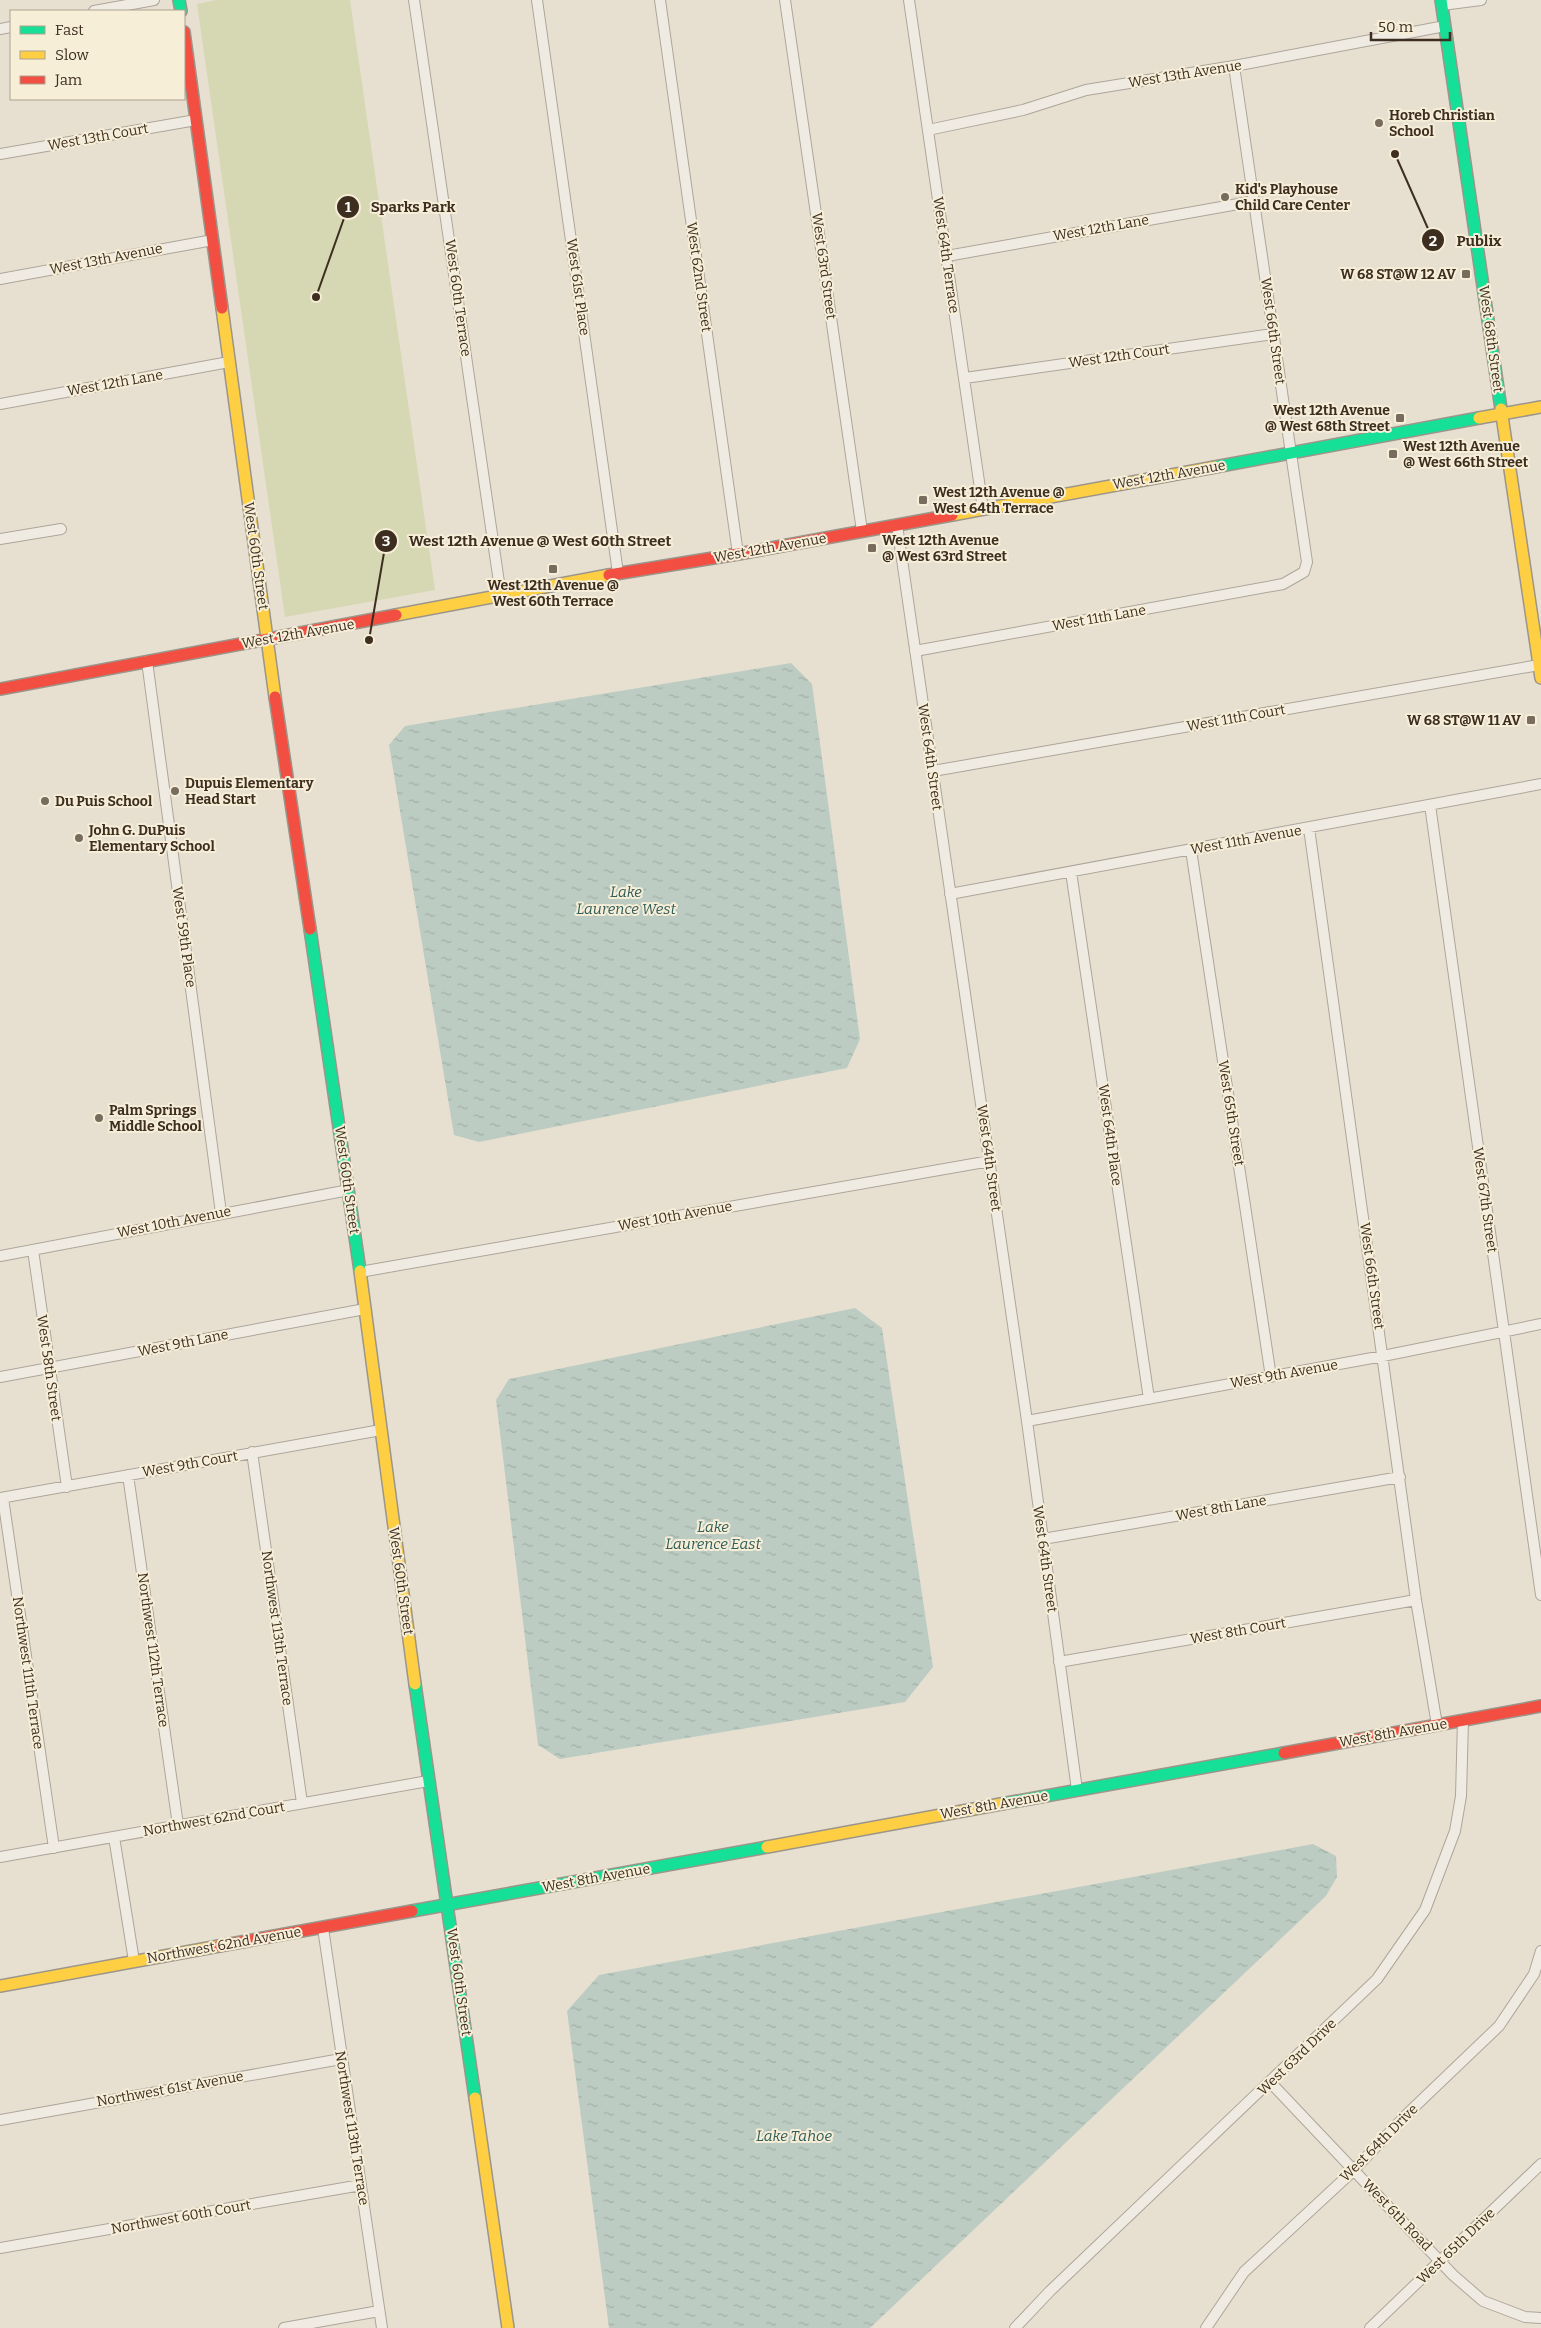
<svg xmlns="http://www.w3.org/2000/svg" width="1541" height="2328" viewBox="0 0 1541 2328" font-family="Bitter,serif">
<style>
.park{fill:#d6d7b3}
.water{fill:url(#water-ripples)}
.lines{fill:none;stroke-linecap:round;stroke-linejoin:round}
.street-casing{stroke:#ada599;stroke-width:12}
.fast-casing{stroke:#9c958a;stroke-width:14}
.slow-casing{stroke:#9c958a;stroke-width:14}
.jam-casing{stroke:#9c958a;stroke-width:14}
.street{stroke:#efebe3;stroke-width:10}
.fast{stroke:#16e098;stroke-width:11}
.slow{stroke:#ffcf43;stroke-width:11}
.jam{stroke:#f24e42;stroke-width:11}
.poi-dot{fill:#786c5e;stroke:#f7eed8;stroke-width:2}
.labels{text-anchor:middle;dominant-baseline:central;stroke-width:4;stroke-linejoin:round;paint-order:stroke}
.street-label{font-size:14px;fill:#3d2e20;stroke:#f7eed8}
.poi-label{font-size:14px;font-weight:bold;fill:#3d2e20;stroke:#f7eed8;text-anchor:start}
.water-label{font-size:15px;font-style:italic;fill:#2f5d5a;stroke:#f7eed8}
.leader{fill:none;stroke:#3d2e20;stroke-width:2}
.callout-dot{fill:#3d2e20;stroke:#f7eed8;stroke-width:2}
.mark-label{font-size:15px;text-anchor:middle;font-weight:bold;fill:#fff}
.callout-label{font-size:15px;text-anchor:middle;font-weight:bold;fill:#3d2e20;stroke:#f7eed8;stroke-width:4;stroke-linejoin:round;paint-order:stroke}
</style>
<defs>
<pattern id="water-ripples" width="26" height="14" patternUnits="userSpaceOnUse" patternTransform="scale(1.25)"><rect width="26" height="14" fill="#bcccc2"/><path d="M2 4q2-2 4 0t4 0M15 11q2-2 4 0t4 0" fill="none" stroke="#a2b0a6"/></pattern>
</defs>
<rect width="100%" height="100%" fill="#e7e0d1"/>
<path class="park" d="M216,0H350L435,590L285,617L197,4Z"/>
<path class="water" d="M791,663L812,684L860,1039L847,1068L479,1142L454,1135L389,745L405,726Z
M855,1308L882,1328L933,1667L905,1702L560,1759L538,1745L496,1400L509,1379Z
M1313,1844L1336,1856L1337,1877L1326,1896L870,2328H609L567,2011L599,1975Z"/>
<g class="lines">
<g class="street-casing">
<path id="street" d="M414,0L501,596
M537,0L618,573
M660,0L738,554
M785,0L862,531
M909,0L983,509
M1442,5L1481,0
M94,11L154,0
M0,29L11,27
M928,130L1023,110L1086,90L1234,66L1445,26
M0,154L196,120
M947,256L1255,201
M0,279L213,240
M965,378L1273,334
M0,404L229,362
M897,525L1027,1421L1077,1790
M0,539L61,529
M915,651L1283,584L1304,572L1307,562L1234,66
M147,661L221,1213
M933,771L1539,665
M1430,805L1541,1595
M1309,828L1416,1600L1437,1725
M1191,850L1271,1377
M1071,872L1149,1399
M950,894L1541,784
M33,1250L67,1487
M0,1256L349,1190
M360,1272L990,1161
M0,1377L365,1309
M1027,1421L1383,1356L1541,1324
M252,1452L302,1803
M128,1475L178,1825
M0,1498L381,1430
M3,1498L54,1848
M1043,1539L1400,1477
M1059,1662L1416,1600
M114,1837L134,1961
M0,1857L428,1781
M323,1928L382,2328
M1271,2083L1453,2275L1483,2301L1525,2317L1541,2318
M0,2120L341,2059
M0,2248L361,2185
M284,2328L379,2311
M1015,2328L1050,2291L1377,1979L1425,1910L1455,1831L1461,1796L1463,1720
M1206,2328L1244,2272L1353,2171L1406,2115L1499,2026L1534,1974L1541,1951
M1370,2328L1541,2164"/>
</g>
<g class="fast-casing">
<path id="fast" d="M179,0L181,11
M1441,0L1501,409
M1215,467L1479,418
M310,929L360,1271
M415,1684L475,2098
M1001,1804L1284,1753
M412,1911L767,1847"/>
</g>
<g class="slow-casing">
<path id="slow" d="M222,308L275,697
M1501,409L1541,678
M1479,418L1541,407
M952,515L1215,467
M396,615L609,575
M360,1271L415,1684
M767,1847L1001,1804
M0,1986L219,1946
M475,2098L508,2328"/>
</g>
<g class="jam-casing">
<path id="jam" d="M184,32L222,308
M609,575L738,554L952,515
M0,689L396,615
M275,697L310,929
M1284,1753L1541,1706
M219,1946L412,1911"/>
</g>
<use href="#street" class="street"/>
<use href="#fast" class="fast"/>
<use href="#slow" class="slow"/>
<use href="#jam" class="jam"/>
</g>
<g class="poi-dot">
<circle cx="1379" cy="123" r="5"/>
<circle cx="1225" cy="197" r="5"/>
<rect x="1461" y="269" width="10" height="10" rx="2.5"/>
<rect x="1395" y="413" width="10" height="10" rx="2.5"/>
<rect x="1388" y="449" width="10" height="10" rx="2.5"/>
<rect x="918" y="495" width="10" height="10" rx="2.5"/>
<rect x="867" y="543" width="10" height="10" rx="2.5"/>
<rect x="548" y="564" width="10" height="10" rx="2.5"/>
<rect x="1526" y="715" width="10" height="10" rx="2.5"/>
<circle cx="175" cy="791" r="5"/>
<circle cx="45" cy="801" r="5"/>
<circle cx="79" cy="838" r="5"/>
<circle cx="99" cy="1118" r="5"/>
</g>
<g class="labels">
<g class="street-label">
<text transform="translate(1185 74) rotate(-9)">West 13th Avenue</text>
<text transform="translate(98 137) rotate(-10)">West 13th Court</text>
<text transform="translate(1101 228) rotate(-10)">West 12th Lane</text>
<text transform="translate(946 255) rotate(82)">West 64th Terrace</text>
<text transform="translate(106 259) rotate(-11)">West 13th Avenue</text>
<text transform="translate(824 266) rotate(82)">West 63rd Street</text>
<text transform="translate(699 277) rotate(82)">West 62nd Street</text>
<text transform="translate(578 287) rotate(82)">West 61st Place</text>
<text transform="translate(458 298) rotate(82)">West 60th Terrace</text>
<text transform="translate(1273 331) rotate(82)">West 66th Street</text>
<text transform="translate(1491 339) rotate(82)">West 68th Street</text>
<text transform="translate(1119 356) rotate(-8)">West 12th Court</text>
<text transform="translate(115 383) rotate(-10)">West 12th Lane</text>
<text transform="translate(1169 475) rotate(-10)">West 12th Avenue</text>
<text transform="translate(770 548) rotate(-10)">West 12th Avenue</text>
<text transform="translate(256 556) rotate(82)">West 60th Street</text>
<text transform="translate(1099 618) rotate(-10)">West 11th Lane</text>
<text transform="translate(298 634) rotate(-10)">West 12th Avenue</text>
<text transform="translate(1236 718) rotate(-10)">West 11th Court</text>
<text transform="translate(930 757) rotate(82)">West 64th Street</text>
<text transform="translate(1246 840) rotate(-10)">West 11th Avenue</text>
<text transform="translate(184 937) rotate(82)">West 59th Place</text>
<text transform="translate(1231 1113) rotate(81)">West 65th Street</text>
<text transform="translate(1110 1135) rotate(82)">West 64th Place</text>
<text transform="translate(989 1158) rotate(82)">West 64th Street</text>
<text transform="translate(347 1180) rotate(82)">West 60th Street</text>
<text transform="translate(1485 1200) rotate(82)">West 67th Street</text>
<text transform="translate(675 1216) rotate(-10)">West 10th Avenue</text>
<text transform="translate(174 1222) rotate(-11)">West 10th Avenue</text>
<text transform="translate(1372 1276) rotate(82)">West 66th Street</text>
<text transform="translate(183 1343) rotate(-11)">West 9th Lane</text>
<text transform="translate(49 1368) rotate(82)">West 58th Street</text>
<text transform="translate(1284 1374) rotate(-10)">West 9th Avenue</text>
<text transform="translate(190 1464) rotate(-10)">West 9th Court</text>
<text transform="translate(1221 1508) rotate(-10)">West 8th Lane</text>
<text transform="translate(1045 1559) rotate(82)">West 64th Street</text>
<text transform="translate(401 1581) rotate(82)">West 60th Street</text>
<text transform="translate(277 1628) rotate(82)">Northwest 113th Terrace</text>
<text transform="translate(1238 1631) rotate(-10)">West 8th Court</text>
<text transform="translate(153 1650) rotate(82)">Northwest 112th Terrace</text>
<text transform="translate(28 1673) rotate(82)">Northwest 111th Terrace</text>
<text transform="translate(1393 1733) rotate(-10)">West 8th Avenue</text>
<text transform="translate(994 1805) rotate(-10)">West 8th Avenue</text>
<text transform="translate(214 1819) rotate(-10)">Northwest 62nd Court</text>
<text transform="translate(596 1878) rotate(-10)">West 8th Avenue</text>
<text transform="translate(224 1945) rotate(-10)">Northwest 62nd Avenue</text>
<text transform="translate(459 1982) rotate(82)">West 60th Street</text>
<text transform="translate(1297 2057) rotate(-44)">West 63rd Drive</text>
<text transform="translate(170 2089) rotate(-10)">Northwest 61st Avenue</text>
<text transform="translate(352 2128) rotate(81)">Northwest 113th Terrace</text>
<text transform="translate(1379 2143) rotate(-45)">West 64th Drive</text>
<text transform="translate(1397 2215) rotate(46)">West 6th Road</text>
<text transform="translate(181 2217) rotate(-10)">Northwest 60th Court</text>
<text transform="translate(1456 2246) rotate(-44)">West 65th Drive</text>
</g>
<g class="poi-label">
<text x="1389" y="115">Horeb Christian<tspan x="1389" dy="16">School</tspan></text>
<text x="1235" y="189">Kid's Playhouse<tspan x="1235" dy="16">Child Care Center</tspan></text>
<text x="1456" y="274" text-anchor="end">W 68 ST@W 12 AV</text>
<text x="1390" y="410" text-anchor="end">West 12th Avenue<tspan x="1390" dy="16">@ West 68th Street</tspan></text>
<text x="1403" y="446">West 12th Avenue<tspan x="1403" dy="16">@ West 66th Street</tspan></text>
<text x="933" y="492">West 12th Avenue @<tspan x="933" dy="16">West 64th Terrace</tspan></text>
<text x="882" y="540">West 12th Avenue<tspan x="882" dy="16">@ West 63rd Street</tspan></text>
<text x="553" y="585" text-anchor="middle">West 12th Avenue @<tspan x="553" dy="16">West 60th Terrace</tspan></text>
<text x="1521" y="720" text-anchor="end">W 68 ST@W 11 AV</text>
<text x="185" y="783">Dupuis Elementary<tspan x="185" dy="16">Head Start</tspan></text>
<text x="55" y="801">Du Puis School</text>
<text x="89" y="830">John G. DuPuis<tspan x="89" dy="16">Elementary School</tspan></text>
<text x="109" y="1110">Palm Springs<tspan x="109" dy="16">Middle School</tspan></text>
</g>
<g class="water-label">
<text x="626" y="892">Lake<tspan x="626" dy="17">Laurence West</tspan></text>
<text x="713" y="1527">Lake<tspan x="713" dy="17">Laurence East</tspan></text>
<text x="794" y="2136">Lake Tahoe</text>
</g>
</g>
<path class="leader" d="M316 297L348 207M1395 154L1433 240M369 640L386 541"/>
<g class="callout-dot">
<circle cx="316" cy="297" r="5"/>
<circle cx="1395" cy="154" r="5"/>
<circle cx="369" cy="640" r="5"/>
<circle cx="348" cy="207" r="12"/>
<circle cx="1433" cy="240" r="12"/>
<circle cx="386" cy="541" r="12"/>
</g>
<g class="mark-label">
<text x="348" y="212">1</text>
<text x="1433" y="246">2</text>
<text x="386" y="546">3</text>
</g>
<g class="callout-label">
<text x="413" y="212">Sparks Park</text>
<text x="1479" y="246">Publix</text>
<text x="540" y="546">West 12th Avenue @ West 60th Street</text>
</g>
<rect x="10" y="10" width="175" height="90" fill="#f7eed8" stroke="#ada18e"/>
<rect x="20" y="26" width="25" height="8" fill="#16e098" stroke="#ada18e"/>
<text x="55" y="35" font-size="15" fill="#3d2e20">Fast</text>
<rect x="20" y="51" width="25" height="8" fill="#ffcf43" stroke="#ada18e"/>
<text x="55" y="60" font-size="15" fill="#3d2e20">Slow</text>
<rect x="20" y="76" width="25" height="8" fill="#f24e42" stroke="#ada18e"/>
<text x="55" y="85" font-size="15" fill="#3d2e20">Jam</text>
<path d="M1371 32v8h79v-8" fill="none" stroke="#3d2e20" stroke-width="2.5"/>
<text x="1378" y="32" font-size="15" fill="#3d2e20" stroke="#f7eed8" stroke-width="4" paint-order="stroke">50 m</text>
</svg>
